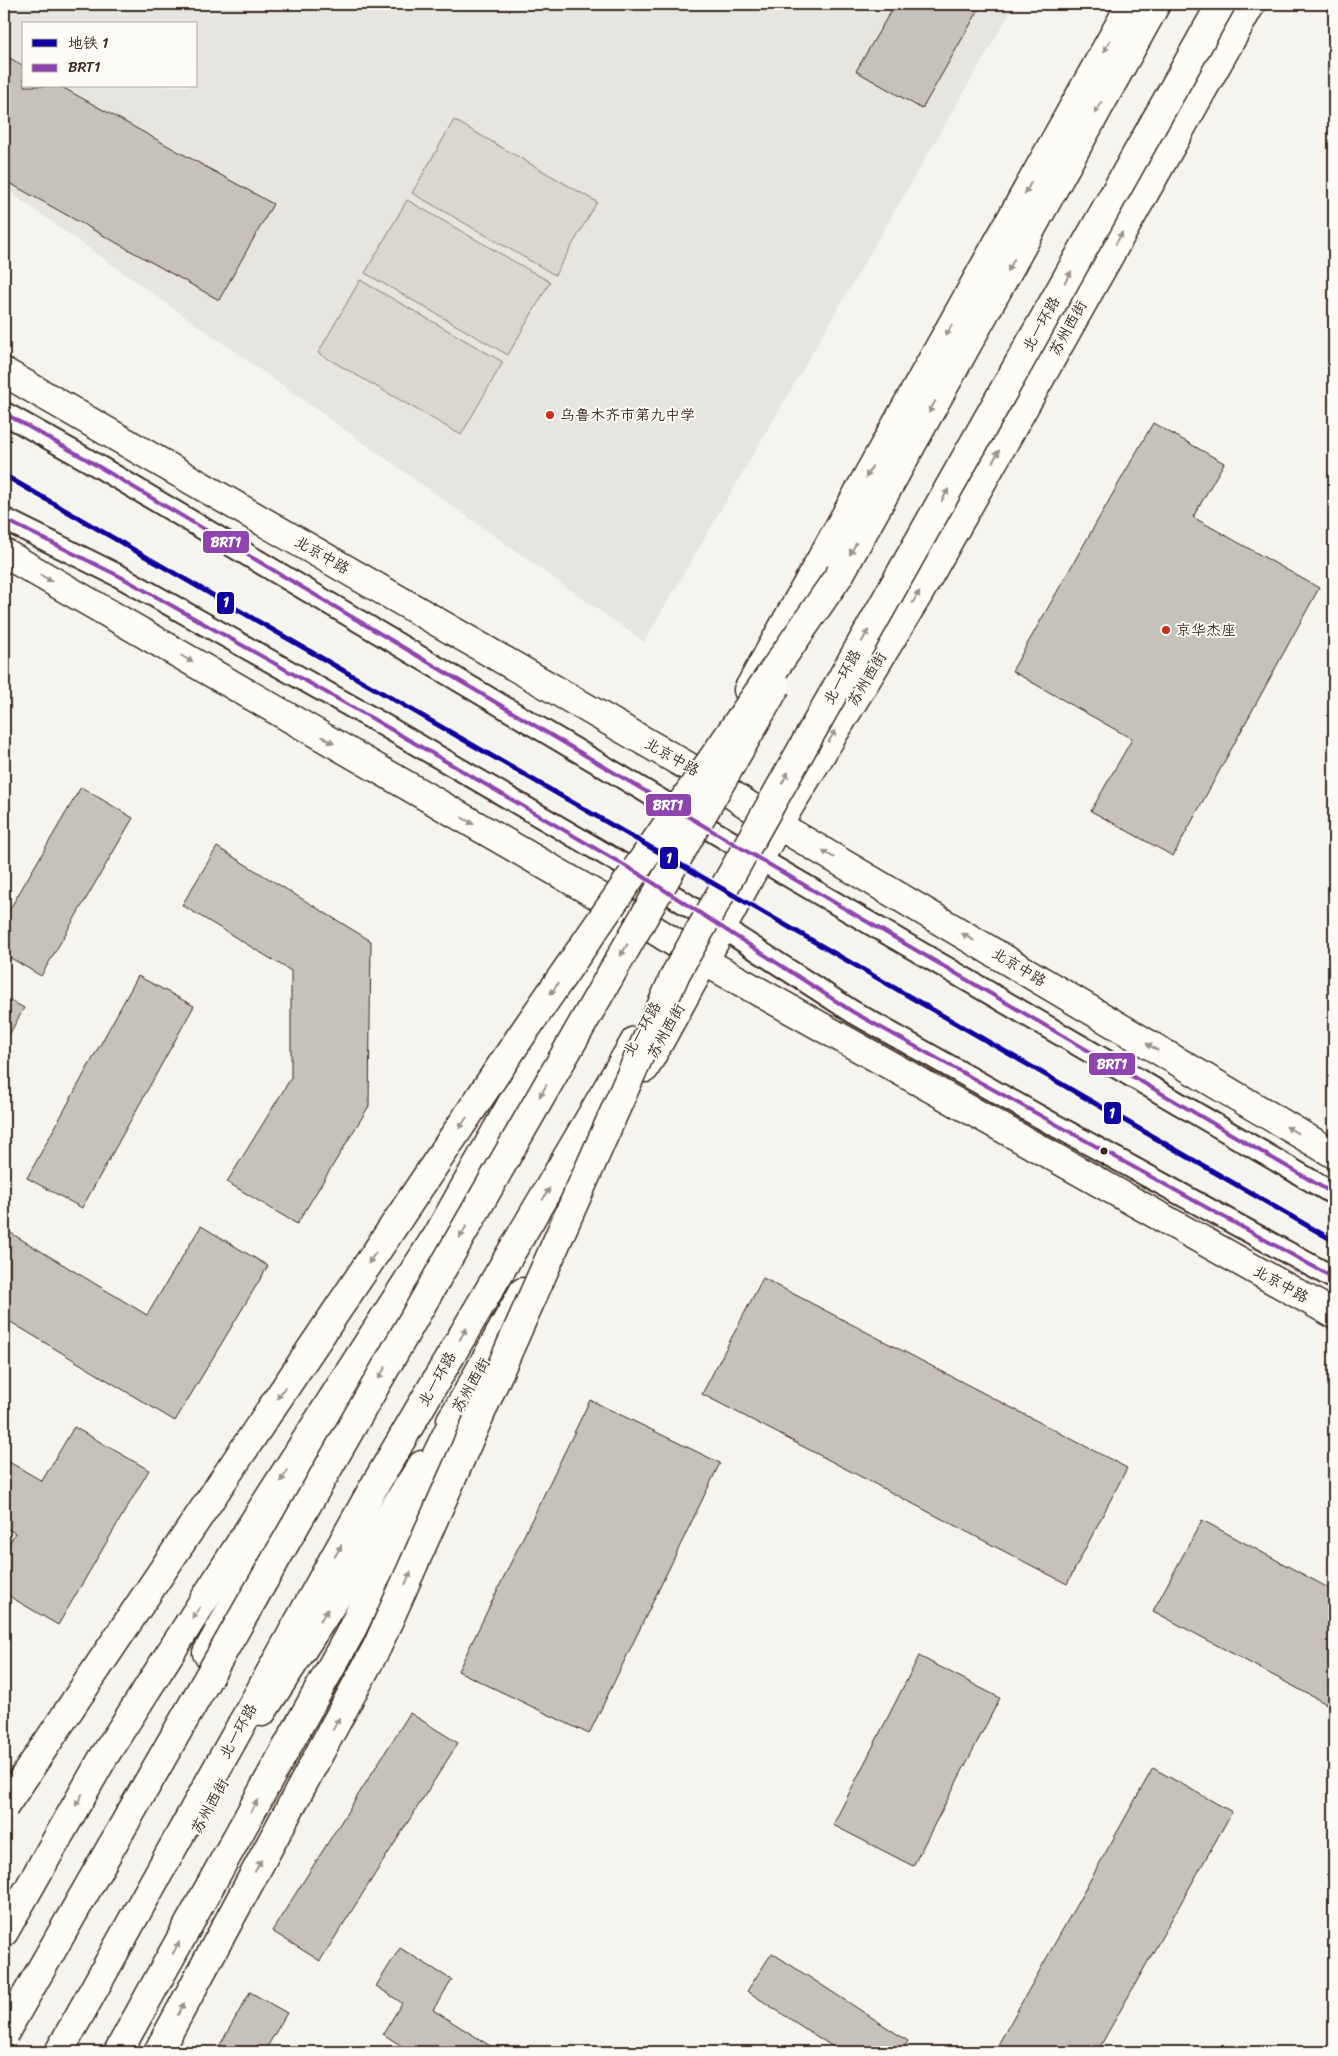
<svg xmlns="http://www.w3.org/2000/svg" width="1338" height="2056" viewBox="0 0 1338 2056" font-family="Sriracha,'LXGW WenKai TC',sans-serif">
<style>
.built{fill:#e7e5df;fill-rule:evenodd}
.green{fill:#dad6d0;stroke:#8a8077}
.building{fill:#c7c1bb;stroke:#3b2a1e}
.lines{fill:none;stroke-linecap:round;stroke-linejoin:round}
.service-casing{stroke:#3b2a1e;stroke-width:25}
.secondary-casing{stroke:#3b2a1e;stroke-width:31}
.primary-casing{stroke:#3b2a1e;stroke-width:31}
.trunk-casing{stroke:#3b2a1e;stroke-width:31}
.service{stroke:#fdfcf7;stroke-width:21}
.secondary{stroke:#fdfcf7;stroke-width:28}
.primary{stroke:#fdfcf7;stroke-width:28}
.trunk{stroke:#fdfcf7;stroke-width:28}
.primary-bridge-casing{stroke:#3b2a1e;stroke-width:31;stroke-linecap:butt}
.trunk-bridge-casing{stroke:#3b2a1e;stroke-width:31;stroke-linecap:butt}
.primary-bridge{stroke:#fdfcf7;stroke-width:28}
.trunk-bridge{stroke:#fdfcf7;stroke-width:28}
.bus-1-casing{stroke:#fdfcf7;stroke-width:8}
.bus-1{stroke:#8e44ad;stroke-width:4}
.metro-1-casing{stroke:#fdfcf7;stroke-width:9}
.metro-1{stroke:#10069f;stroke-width:5}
.oneway{fill:#9c938a}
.poi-dot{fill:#c8321e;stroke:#fdfcf7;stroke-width:2}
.bus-dot{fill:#3b2a1e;stroke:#fdfcf7;stroke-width:2}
.labels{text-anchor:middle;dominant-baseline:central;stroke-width:4;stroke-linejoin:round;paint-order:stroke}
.street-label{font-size:15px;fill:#3b2a1e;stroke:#fdfcf7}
.poi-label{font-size:15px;fill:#3b2a1e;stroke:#fdfcf7;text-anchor:start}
.line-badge{stroke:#fdfcf7;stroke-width:2}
.badge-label{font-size:14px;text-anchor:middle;font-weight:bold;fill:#fff}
</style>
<rect width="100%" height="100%" fill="#f5f4ee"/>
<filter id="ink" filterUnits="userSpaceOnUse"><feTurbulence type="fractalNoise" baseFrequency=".02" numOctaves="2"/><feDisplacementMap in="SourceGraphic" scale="10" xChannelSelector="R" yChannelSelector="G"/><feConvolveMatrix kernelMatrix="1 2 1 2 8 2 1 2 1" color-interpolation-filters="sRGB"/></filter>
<g filter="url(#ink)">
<path class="built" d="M4,4H1015L644,642L4,188ZM24,24H196V86H24Z"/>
<path class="green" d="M454,120L597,202L555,275L412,193Z
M407,200L550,282L508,355L365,273Z
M360,280L503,362L461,435L318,353Z"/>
<path class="building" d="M895,4H982L922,109L856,71Z
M4,55L24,66V86H60L273,204L219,300L4,180Z
M1153,423L1224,463L1193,517L1319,588L1173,856L1091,811L1132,739L1012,671Z
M81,787L133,818L41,976L4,954V919Z
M217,847L371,941L369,1106L297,1224L227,1182L291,1078V971L182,905Z
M138,976L194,1006L82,1208L27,1178Z
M4,997L24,1008L4,1044Z
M201,1226L268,1266L175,1421L4,1318V1229L147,1315Z
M763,1278L1127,1468L1067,1584L702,1394Z
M590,1400L720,1463L589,1734L458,1671Z
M74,1427L149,1470L58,1625L4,1593V1553L15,1533L4,1527V1459L42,1481Z
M1202,1520L1334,1591V1708L1153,1611Z
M919,1656L1000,1698L913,1866L833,1825Z
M410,1713L458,1743L320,1961L272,1931Z
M1153,1768L1232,1812L1097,2052H994Z
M400,1948L452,1980L433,2010L500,2052H411L383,2034L402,2003L376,1986Z
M772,1953L908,2041L901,2052H841L747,1991Z
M250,1992L287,2013L264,2052H216Z"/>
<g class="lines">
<g class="service-casing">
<path id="service" d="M4,413L86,459L758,858L1334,1194
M4,519L121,577L368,716L641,875L853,1012L1049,1122L1334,1278"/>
</g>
<g class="secondary-casing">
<path id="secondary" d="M645,1068L704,961
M422,1263L621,909
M451,1420L463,1401L523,1292
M207,1653L353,1388
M262,1712L422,1465"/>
</g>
<g class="primary-casing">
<path id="primary" d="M4,372L701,774L778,825L1334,1154
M4,553L621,909L704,961L1334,1314
M748,690L1131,4
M704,961L778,825L921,590L1251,4
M4,1932L103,1758L432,1243
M59,2052L372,1490L635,1041
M118,2052L349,1635L463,1401"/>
</g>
<g class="trunk-casing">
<path id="trunk" d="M840,574L1156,4"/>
</g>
<use href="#service" class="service"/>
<use href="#secondary" class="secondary"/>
<use href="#primary" class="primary"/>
<use href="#trunk" class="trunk"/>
<g class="primary-bridge-casing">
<path id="primary-bridge" d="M4,2034L776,686"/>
</g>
<g class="trunk-bridge-casing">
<path id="trunk-bridge" d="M4,1807L519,1039L840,574
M158,2052L377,1647L676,973L1221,4"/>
</g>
<use href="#primary-bridge" class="primary-bridge"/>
<use href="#trunk-bridge" class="trunk-bridge"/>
<g class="bus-1-casing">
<path id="bus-1" d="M4,413L86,459L758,858L1334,1194
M4,519L121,577L368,716L641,875L853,1012L1334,1278"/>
</g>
<use href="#bus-1" class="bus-1"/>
<g class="metro-1-casing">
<path id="metro-1" d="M4,475L1334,1241"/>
</g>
<use href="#metro-1" class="metro-1"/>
</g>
<defs><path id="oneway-solid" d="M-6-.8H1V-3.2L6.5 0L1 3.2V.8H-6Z" transform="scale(1.25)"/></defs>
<g class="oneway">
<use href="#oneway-solid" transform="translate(1107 46) rotate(119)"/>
<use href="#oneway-solid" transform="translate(1098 108) rotate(119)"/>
<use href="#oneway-solid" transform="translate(1028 188) rotate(119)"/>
<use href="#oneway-solid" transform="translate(1119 238) rotate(-61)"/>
<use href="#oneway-solid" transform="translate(1011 265) rotate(119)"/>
<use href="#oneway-solid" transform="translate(1068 277) rotate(-61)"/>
<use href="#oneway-solid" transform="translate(949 330) rotate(119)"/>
<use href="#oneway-solid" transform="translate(932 407) rotate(119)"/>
<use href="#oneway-solid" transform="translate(996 456) rotate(-61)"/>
<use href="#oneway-solid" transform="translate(869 472) rotate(119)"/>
<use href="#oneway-solid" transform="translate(945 495) rotate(-61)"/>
<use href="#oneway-solid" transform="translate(853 549) rotate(119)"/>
<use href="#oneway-solid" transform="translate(46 578) rotate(30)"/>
<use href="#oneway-solid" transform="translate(916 597) rotate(-59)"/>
<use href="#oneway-solid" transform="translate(865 636) rotate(-61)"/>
<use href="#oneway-solid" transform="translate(187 659) rotate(30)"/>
<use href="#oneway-solid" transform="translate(832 736) rotate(-59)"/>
<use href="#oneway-solid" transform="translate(328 740) rotate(30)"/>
<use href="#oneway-solid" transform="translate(785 778) rotate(-61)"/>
<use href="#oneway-solid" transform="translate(468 821) rotate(30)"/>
<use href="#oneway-solid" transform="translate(828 854) rotate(-149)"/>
<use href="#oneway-solid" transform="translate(968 937) rotate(-149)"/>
<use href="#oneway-solid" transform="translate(624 950) rotate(120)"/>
<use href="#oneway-solid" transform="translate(554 989) rotate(125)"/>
<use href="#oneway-solid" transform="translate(1152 1047) rotate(-149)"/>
<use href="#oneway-solid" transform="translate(543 1091) rotate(120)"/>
<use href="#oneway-solid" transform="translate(463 1123) rotate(124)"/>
<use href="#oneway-solid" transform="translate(1292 1130) rotate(-149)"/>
<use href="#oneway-solid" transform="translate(546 1194) rotate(-60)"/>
<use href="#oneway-solid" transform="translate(463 1232) rotate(120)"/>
<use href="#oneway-solid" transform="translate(372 1258) rotate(124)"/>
<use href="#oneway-solid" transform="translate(463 1334) rotate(-60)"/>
<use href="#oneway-solid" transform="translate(382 1373) rotate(120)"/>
<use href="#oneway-solid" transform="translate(281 1393) rotate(124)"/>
<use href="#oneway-solid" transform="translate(284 1476) rotate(123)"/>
<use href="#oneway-solid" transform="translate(338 1551) rotate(-61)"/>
<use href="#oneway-solid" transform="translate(408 1578) rotate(-66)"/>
<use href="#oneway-solid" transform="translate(196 1613) rotate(123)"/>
<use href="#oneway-solid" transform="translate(324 1615) rotate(-57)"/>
<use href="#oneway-solid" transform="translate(336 1724) rotate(-62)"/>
<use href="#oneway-solid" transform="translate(79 1800) rotate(120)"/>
<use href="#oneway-solid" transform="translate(254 1806) rotate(-61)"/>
<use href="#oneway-solid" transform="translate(258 1866) rotate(-62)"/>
<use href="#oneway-solid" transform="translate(176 1948) rotate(-61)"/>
<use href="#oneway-solid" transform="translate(181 2009) rotate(-62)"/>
</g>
</g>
<g class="poi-dot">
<circle cx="550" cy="415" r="5"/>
<circle cx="1166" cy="630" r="5"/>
</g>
<circle class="bus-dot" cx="1104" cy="1151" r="4.5"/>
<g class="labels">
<g class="street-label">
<text transform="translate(1041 324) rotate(-61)">北一环路</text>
<text transform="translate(1068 328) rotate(-61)">苏州西街</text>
<text transform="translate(322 555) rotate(30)">北京中路</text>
<text transform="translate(842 677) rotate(-61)">北一环路</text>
<text transform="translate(867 679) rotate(-59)">苏州西街</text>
<text transform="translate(672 757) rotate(30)">北京中路</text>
<text transform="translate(1019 967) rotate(31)">北京中路</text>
<text transform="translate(642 1029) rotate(-60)">北一环路</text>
<text transform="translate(666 1031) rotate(-61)">苏州西街</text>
<text transform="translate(1281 1284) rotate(29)">北京中路</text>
<text transform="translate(437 1379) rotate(-60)">北一环路</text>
<text transform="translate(471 1385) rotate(-60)">苏州西街</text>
<text transform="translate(238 1731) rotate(-61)">北一环路</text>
<text transform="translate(210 1806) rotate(-61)">苏州西街</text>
</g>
<g class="poi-label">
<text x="560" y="415">乌鲁木齐市第九中学</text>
<text x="1176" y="630">京华杰座</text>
</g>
</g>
<g class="line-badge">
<rect x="202" y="530" width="48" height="24" rx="5" fill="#8e44ad"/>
<rect x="216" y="591" width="19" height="24" rx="5" fill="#10069f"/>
<rect x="645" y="793" width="47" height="24" rx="5" fill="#8e44ad"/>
<rect x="659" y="846" width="20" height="24" rx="5" fill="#10069f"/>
<rect x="1088" y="1052" width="48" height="24" rx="5" fill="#8e44ad"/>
<rect x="1103" y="1101" width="19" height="24" rx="5" fill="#10069f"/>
</g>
<g class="badge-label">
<text x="226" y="547">BRT1</text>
<text x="226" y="607">1</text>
<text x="668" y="810">BRT1</text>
<text x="669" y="863">1</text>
<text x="1112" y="1069">BRT1</text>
<text x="1112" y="1118">1</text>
</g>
<rect width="1338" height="2056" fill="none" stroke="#fdfcf7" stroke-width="20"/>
<rect x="10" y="10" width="1318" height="2036" fill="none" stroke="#3b2a1e" stroke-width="2" filter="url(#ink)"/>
<rect x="22" y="22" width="175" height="65" fill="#fdfcf7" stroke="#afa8a0"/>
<rect x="32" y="39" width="25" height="8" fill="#10069f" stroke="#afa8a0"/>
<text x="68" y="48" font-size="15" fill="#3b2a1e">地铁 1</text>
<rect x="32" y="64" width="25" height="8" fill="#8e44ad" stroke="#afa8a0"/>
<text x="68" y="72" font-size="15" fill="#3b2a1e">BRT1</text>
</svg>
